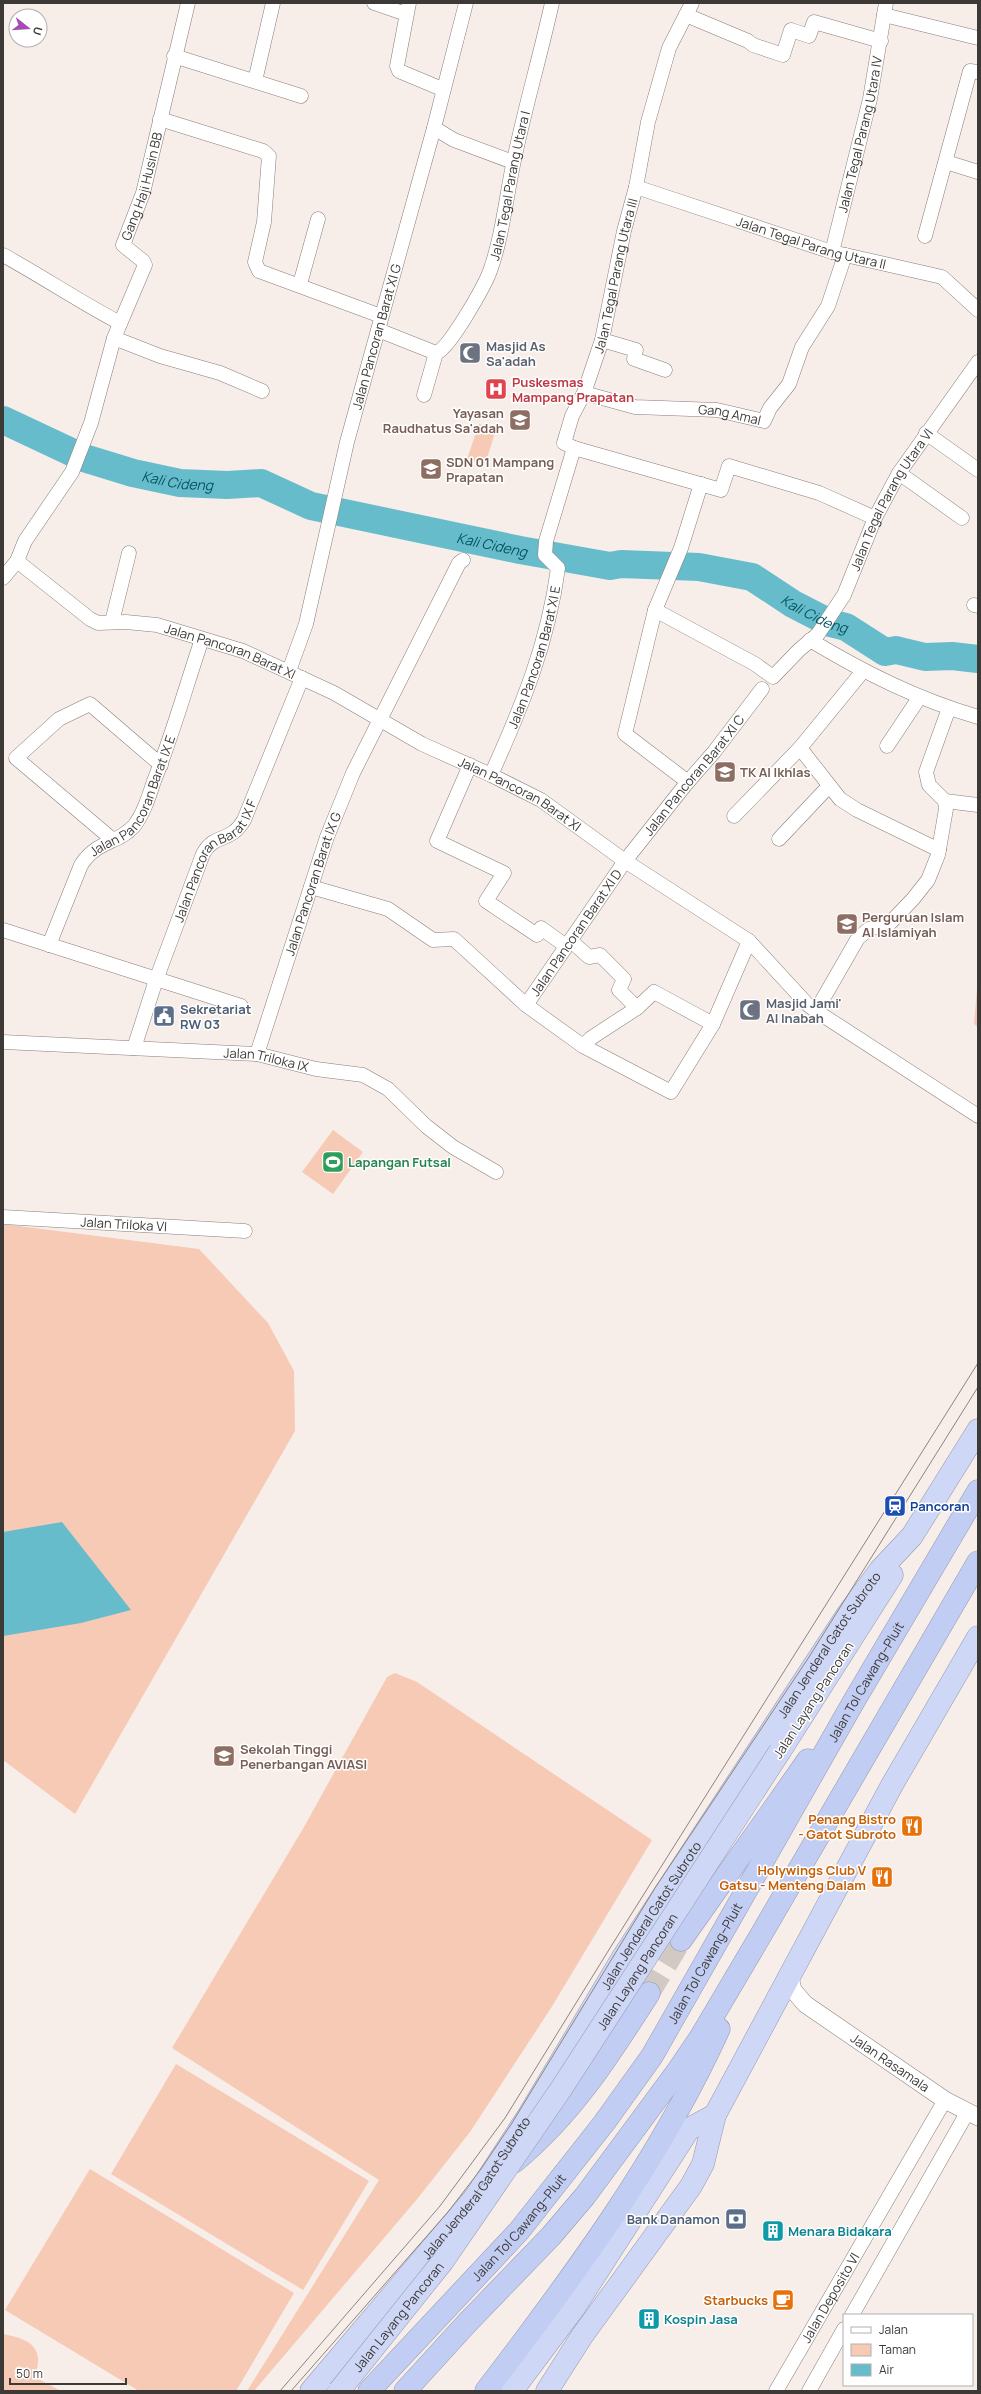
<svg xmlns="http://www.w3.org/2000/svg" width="981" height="2394" viewBox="0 0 981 2394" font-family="Manrope,sans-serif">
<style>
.green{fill:#f7cab5}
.water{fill:#67bccc}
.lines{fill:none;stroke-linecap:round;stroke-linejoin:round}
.river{stroke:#67bccc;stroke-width:28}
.motorway-tunnel{stroke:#d2c9c5;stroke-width:22;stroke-dasharray:22 11;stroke-linecap:butt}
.minor-casing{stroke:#877f7b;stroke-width:15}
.tertiary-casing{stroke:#877f7b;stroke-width:18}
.trunk-casing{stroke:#9399b1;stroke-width:23}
.motorway-casing{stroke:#9399b1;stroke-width:23}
.minor{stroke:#fff;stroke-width:14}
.tertiary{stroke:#fff;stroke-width:17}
.trunk{stroke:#ced7f6;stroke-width:22}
.motorway{stroke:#c2cdf3;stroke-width:22}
.tram{stroke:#8b8582;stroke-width:1}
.trunk-bridge-casing{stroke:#9399b1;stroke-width:23;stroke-linecap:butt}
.trunk-bridge{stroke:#ced7f6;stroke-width:22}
.labels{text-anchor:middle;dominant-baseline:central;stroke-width:3;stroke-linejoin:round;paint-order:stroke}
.street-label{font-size:13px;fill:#3c3937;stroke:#fff}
.worship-label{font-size:13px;font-weight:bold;fill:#5b616d;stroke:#fff;text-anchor:start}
.health-label{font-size:13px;font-weight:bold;fill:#be3a42;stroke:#fff;text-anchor:start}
.education-label{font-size:13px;font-weight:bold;fill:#785e54;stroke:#fff;text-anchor:start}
.service-label{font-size:13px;font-weight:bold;fill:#4e5e75;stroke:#fff;text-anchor:start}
.leisure-label{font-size:13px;font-weight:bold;fill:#27864d;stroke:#fff;text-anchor:start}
.transit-label{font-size:13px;font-weight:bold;fill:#164399;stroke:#fff;text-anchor:start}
.food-label{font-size:13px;font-weight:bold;fill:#c56008;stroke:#fff;text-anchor:end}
.culture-label{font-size:13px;font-weight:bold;fill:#0d838f;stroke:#fff;text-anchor:start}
.water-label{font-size:14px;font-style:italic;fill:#04545f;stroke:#fff}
</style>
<rect width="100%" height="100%" fill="#f7ede9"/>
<path class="green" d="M479,424L496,429L485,465L467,459Z
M978,977V1027L974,1024Z
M333,1130L363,1152L333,1194L302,1172Z
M3,1224L199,1249L268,1323L294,1371L295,1431L75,1814L3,1760Z
M395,1673L417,1682L652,1840L551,2008L470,2132L418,2198L254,2391H247L379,2180L172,2048L304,1827L387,1677Z
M176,2064L369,2181L303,2290L111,2174Z
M90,2169L294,2293L236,2391H139L5,2310Z
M3,2334C17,2337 36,2340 38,2358C39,2364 36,2371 35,2377L61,2391H3Z"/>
<path class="water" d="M62,1522L131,1610L81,1623L3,1636V1532Z"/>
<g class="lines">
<path class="river" id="s1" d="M3,420L84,458L133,473L180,483L227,485L261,483L311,506L520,550L610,566L621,564L699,567L752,577L793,604L830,623L846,627L885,652L896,650L925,657L952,656L978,659"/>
<path class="motorway-tunnel" d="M649,1993L681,1940"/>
<g class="minor-casing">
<g id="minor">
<path d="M374,3L406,14"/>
<path d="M409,3L397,66L399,71L442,89"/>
<path d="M686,15L748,41L753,45L783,55L791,30L809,36L814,22L881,41"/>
<path d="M884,15L978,38"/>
<path d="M174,56L301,96"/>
<path d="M255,81L273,3"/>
<path d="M160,119L263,151L269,156L264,222L255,262L259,271L381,316"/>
<path d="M434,128L454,140L513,162"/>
<path d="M946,162L978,172"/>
<path id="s2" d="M636,187L832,252L942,277L978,310"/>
<path d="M925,236L970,71L978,72"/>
<path id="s3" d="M832,252L870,99L886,3"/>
<path d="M3,255C43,277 80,302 120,323"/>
<path d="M300,284L318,219"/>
<path d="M378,330L436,353"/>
<path d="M114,338L160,356L220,373L262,391"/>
<path d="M602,340L636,350L634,359L665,370"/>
<path id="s4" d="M436,353C448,351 485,285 490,271C502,238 506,199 513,165C524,111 540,57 552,3"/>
<path id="s5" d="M584,393L635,407L717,410L764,421L770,408L789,384L802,347L828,306L845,255"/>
<path d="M424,395L436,353"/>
<path d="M926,433L978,470"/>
<path d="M574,448L721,490L729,466L819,493L875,518"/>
<path d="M899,473L962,518"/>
<path id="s6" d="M17,561L90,619L98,623L126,622L157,625L243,651L334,693L422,744L491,775L541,800L625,861L749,941L807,1004L816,1011L978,1116"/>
<path id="s7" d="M3,578L17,561L25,541L72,472L91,423L114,338L145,265L143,261L123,245L143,193L188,3"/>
<path d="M974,605L978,606"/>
<path id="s8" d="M655,610L755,664L773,677L799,650L818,634L844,595L875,518L899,473L978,362"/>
<path d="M112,622L129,553"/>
<path d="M810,640C865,673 917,699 978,717"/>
<path id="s9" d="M289,671L306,624L347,442L434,128L466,3"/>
<path d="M887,746L919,698"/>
<path d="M800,748L840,799L857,810L939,850"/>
<path d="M470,765L437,841L504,873L486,901L537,935L541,928L566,946"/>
<path id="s10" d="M491,775C522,706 548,644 558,568L545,555L546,541L574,448L564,443L572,416L584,393L602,340L624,231L636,187L648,122L669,48L692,3"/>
<path d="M688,782L625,734L655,610L681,548L701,484"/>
<path d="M945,801L978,805"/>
<path d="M734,816L800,748L863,671"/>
<path d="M779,839L829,786"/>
<path d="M113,840L16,758L59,719L90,704L161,765"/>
<path d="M311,887L388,909L433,940L454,939L526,1005L583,1046L671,1092L713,1024L749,941"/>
<path d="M3,930L241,1006"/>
<path d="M571,941L589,957L600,955L624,979L619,990L637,1008"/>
<path id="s11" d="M49,945L81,865C97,840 118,844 134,826C144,813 149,796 154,781C173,734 186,686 202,639"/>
<path id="s12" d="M526,1005L625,861L686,784L714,752L762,689"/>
<path d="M816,1011L858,938L869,929L890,923L913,899L928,880L938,855L946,809L945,801L929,785L926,772L949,708"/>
<path id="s13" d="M3,1042L257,1054L316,1069L363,1075L388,1089L426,1126L453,1147L496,1172"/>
<path d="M583,1046L591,1038L637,1008L654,992L713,1024"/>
<path id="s14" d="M134,1048L156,980L203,854C215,832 230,844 244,820L302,678"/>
<path id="s15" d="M257,1054L327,837L353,773L459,563L463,560"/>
<path id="s16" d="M3,1217L245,1231"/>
<path d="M852,2315L967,2113"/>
<path id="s17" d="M776,2391L945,2100"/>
<path d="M809,2391L844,2329"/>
</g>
</g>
<g class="tertiary-casing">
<g id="tertiary">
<path id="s18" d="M790,1977L793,1990L805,2004L945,2100L978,2117"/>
</g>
</g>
<g class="trunk-casing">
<g id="trunk">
<path d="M780,1751L892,1575"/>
<path id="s19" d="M311,2391L476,2196L530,2113L623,1957L847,1615L880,1570L912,1536L978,1430"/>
<path d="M512,2391L574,2308L689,2129L715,2115"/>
<path d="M547,2391L582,2336L691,2186L703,2164L715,2115L892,1785L978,1637"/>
</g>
</g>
<g class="motorway-casing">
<g id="motorway">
<path d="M681,1940L808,1760"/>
<path d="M514,2162C572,2114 609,2056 649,1993"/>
<path id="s20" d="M369,2391L519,2231L604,2123L652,2056L854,1701L978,1491"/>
<path d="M405,2391L467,2323L551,2236L585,2196L679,2069L700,2038L762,1933L978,1562"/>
<path d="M486,2391C573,2277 659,2161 719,2029"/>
</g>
</g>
<use href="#minor" class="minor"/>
<use href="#tertiary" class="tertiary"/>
<use href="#trunk" class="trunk"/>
<use href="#motorway" class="motorway"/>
<path class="tram" d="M280,2391L440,2206L505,2118L610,1948L978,1363
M291,2391L448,2212L481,2169L512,2123L655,1888L809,1657L978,1387"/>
<g class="trunk-bridge-casing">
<g id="trunk-bridge">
<path id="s21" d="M339,2391L443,2261L561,2089L780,1751"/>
</g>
</g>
<use href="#trunk-bridge" class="trunk-bridge"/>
</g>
<defs>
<g id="mosque-square" transform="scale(1.15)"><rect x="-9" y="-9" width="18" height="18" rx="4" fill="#6b7280" stroke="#fff"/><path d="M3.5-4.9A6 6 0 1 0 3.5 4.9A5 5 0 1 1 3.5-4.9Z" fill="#fff"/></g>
<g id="hospital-square" transform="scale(1.15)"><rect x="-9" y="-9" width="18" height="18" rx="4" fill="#e0444e" stroke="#fff"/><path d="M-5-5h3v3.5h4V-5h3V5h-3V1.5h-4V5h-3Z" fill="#fff"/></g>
<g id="school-square" transform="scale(1.15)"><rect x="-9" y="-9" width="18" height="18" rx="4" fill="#8d6e63" stroke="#fff"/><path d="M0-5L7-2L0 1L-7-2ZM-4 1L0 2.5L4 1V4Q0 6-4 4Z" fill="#fff"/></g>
<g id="civic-square" transform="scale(1.15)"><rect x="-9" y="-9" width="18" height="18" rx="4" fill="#5c6f8a" stroke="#fff"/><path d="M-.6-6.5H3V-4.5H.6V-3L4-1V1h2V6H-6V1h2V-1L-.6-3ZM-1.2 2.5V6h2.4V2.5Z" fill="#fff"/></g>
<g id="stadium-square" transform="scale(1.15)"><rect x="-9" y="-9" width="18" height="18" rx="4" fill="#2e9e5b" stroke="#fff"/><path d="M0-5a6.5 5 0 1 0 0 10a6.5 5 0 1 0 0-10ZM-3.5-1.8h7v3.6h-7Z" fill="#fff"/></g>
<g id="station-square" transform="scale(1.15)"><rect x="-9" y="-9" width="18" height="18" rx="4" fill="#1a4fb4" stroke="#fff"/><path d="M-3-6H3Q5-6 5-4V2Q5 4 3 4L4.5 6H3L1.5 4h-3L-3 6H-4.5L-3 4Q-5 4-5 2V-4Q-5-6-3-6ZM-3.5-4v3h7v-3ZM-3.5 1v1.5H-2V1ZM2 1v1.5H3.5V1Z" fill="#fff"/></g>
<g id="university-square" transform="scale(1.15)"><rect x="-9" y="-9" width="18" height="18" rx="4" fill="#8d6e63" stroke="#fff"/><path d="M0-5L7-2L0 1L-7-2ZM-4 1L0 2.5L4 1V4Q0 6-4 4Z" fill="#fff"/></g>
<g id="restaurant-square" transform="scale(1.15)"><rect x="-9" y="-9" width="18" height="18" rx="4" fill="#e8710a" stroke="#fff"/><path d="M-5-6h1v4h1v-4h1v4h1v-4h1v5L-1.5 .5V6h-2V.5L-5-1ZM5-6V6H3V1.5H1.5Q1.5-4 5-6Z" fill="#fff"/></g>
<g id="bank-square" transform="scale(1.15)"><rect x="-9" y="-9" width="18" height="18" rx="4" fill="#5c6f8a" stroke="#fff"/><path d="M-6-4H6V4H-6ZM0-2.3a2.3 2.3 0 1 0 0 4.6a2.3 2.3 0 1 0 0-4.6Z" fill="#fff"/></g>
<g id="building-square" transform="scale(1.15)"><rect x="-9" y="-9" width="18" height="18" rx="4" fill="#0f9aa8" stroke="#fff"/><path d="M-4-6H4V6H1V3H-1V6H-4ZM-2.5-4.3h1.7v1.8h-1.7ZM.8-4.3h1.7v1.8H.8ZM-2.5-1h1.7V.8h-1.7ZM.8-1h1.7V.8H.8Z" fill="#fff"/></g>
<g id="cafe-square" transform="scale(1.15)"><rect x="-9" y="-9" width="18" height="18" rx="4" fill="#e8710a" stroke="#fff"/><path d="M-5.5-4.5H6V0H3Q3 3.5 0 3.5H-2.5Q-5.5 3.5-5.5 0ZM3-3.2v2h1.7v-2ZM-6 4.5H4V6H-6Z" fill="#fff"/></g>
</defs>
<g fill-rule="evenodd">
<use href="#mosque-square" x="470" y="353"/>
<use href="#hospital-square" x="496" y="389"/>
<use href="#school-square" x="520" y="420"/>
<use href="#school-square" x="431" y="469"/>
<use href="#school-square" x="725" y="772"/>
<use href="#school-square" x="847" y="924"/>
<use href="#mosque-square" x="750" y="1010"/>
<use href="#civic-square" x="164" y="1016"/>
<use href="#stadium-square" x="333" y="1162"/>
<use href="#station-square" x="895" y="1506"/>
<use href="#university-square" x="224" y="1756"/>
<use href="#restaurant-square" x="912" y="1826"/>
<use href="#restaurant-square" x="882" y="1877"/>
<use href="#bank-square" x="736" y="2219"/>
<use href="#building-square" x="773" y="2231"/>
<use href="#cafe-square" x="783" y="2300"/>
<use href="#building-square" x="649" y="2319"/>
</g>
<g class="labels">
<g class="street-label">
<text stroke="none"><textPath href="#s3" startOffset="121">Jalan Tegal Parang Utara IV</textPath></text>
<text stroke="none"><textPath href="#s7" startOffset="439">Gang Haji Husin BB</textPath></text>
<text stroke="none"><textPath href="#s4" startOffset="187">Jalan Tegal Parang Utara I</textPath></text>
<text stroke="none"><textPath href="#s2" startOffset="184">Jalan Tegal Parang Utara II</textPath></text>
<text stroke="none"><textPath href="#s10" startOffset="535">Jalan Tegal Parang Utara III</textPath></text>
<text stroke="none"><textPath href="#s9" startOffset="346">Jalan Pancoran Barat XI G</textPath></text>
<text stroke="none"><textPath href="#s5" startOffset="148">Gang Amal</textPath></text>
<text stroke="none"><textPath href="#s8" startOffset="352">Jalan Tegal Parang Utara VI</textPath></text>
<text stroke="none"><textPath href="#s6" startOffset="239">Jalan Pancoran Barat XI</textPath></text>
<text stroke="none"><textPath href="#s10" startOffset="126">Jalan Pancoran Barat XI E</textPath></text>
<text stroke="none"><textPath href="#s12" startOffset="285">Jalan Pancoran Barat XI C</textPath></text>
<text stroke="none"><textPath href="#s11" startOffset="176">Jalan Pancoran Barat IX E</textPath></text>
<text stroke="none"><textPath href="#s6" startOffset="563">Jalan Pancoran Barat XI</textPath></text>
<text stroke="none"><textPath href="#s14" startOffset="208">Jalan Pancoran Barat IX F</textPath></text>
<text stroke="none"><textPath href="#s15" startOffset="179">Jalan Pancoran Barat IX G</textPath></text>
<text stroke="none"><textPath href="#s12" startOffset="88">Jalan Pancoran Barat XI D</textPath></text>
<text stroke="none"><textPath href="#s13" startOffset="264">Jalan Triloka IX</textPath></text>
<text stroke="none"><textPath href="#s16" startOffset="121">Jalan Triloka VI</textPath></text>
<text stroke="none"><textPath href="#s19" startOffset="910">Jalan Jenderal Gatot Subroto</textPath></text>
<text stroke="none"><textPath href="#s20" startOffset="870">Jalan Tol Cawang–Pluit</textPath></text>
<text transform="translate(813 1700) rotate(-57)">Jalan Layang Pancoran</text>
<text stroke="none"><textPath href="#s19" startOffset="586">Jalan Jenderal Gatot Subroto</textPath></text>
<text stroke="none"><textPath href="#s20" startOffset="546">Jalan Tol Cawang–Pluit</textPath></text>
<text stroke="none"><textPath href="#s21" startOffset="515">Jalan Layang Pancoran</textPath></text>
<text stroke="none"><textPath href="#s18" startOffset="135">Jalan Rasamala</textPath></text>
<text stroke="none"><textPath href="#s19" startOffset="262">Jalan Jenderal Gatot Subroto</textPath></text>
<text stroke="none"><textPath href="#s20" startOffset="222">Jalan Tol Cawang–Pluit</textPath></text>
<text stroke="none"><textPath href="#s17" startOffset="108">Jalan Deposito VI</textPath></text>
<text stroke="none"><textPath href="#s21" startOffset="95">Jalan Layang Pancoran</textPath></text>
</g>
<g class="worship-label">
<text x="486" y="346">Masjid As<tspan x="486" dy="15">Sa'adah</tspan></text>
<text x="766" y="1003">Masjid Jami'<tspan x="766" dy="15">Al Inabah</tspan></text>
</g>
<g class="health-label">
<text x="512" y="382">Puskesmas<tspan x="512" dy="15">Mampang Prapatan</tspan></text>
</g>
<g class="education-label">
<text x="504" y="413" text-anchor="end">Yayasan<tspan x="504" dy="15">Raudhatus Sa'adah</tspan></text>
<text x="446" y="462">SDN 01 Mampang<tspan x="446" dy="15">Prapatan</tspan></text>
<text x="740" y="772">TK Al Ikhlas</text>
<text x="862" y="917">Perguruan Islam<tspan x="862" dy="15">Al Islamiyah</tspan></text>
<text x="240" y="1749">Sekolah Tinggi<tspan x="240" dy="15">Penerbangan AVIASI</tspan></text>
</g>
<g class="service-label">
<text x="180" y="1009">Sekretariat<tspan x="180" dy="15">RW 03</tspan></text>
<text x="720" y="2219" text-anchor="end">Bank Danamon</text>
</g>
<g class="leisure-label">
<text x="348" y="1162">Lapangan Futsal</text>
</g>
<g class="transit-label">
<text x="910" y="1506">Pancoran</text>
</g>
<g class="food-label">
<text x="896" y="1819">Penang Bistro<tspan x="896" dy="15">- Gatot Subroto</tspan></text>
<text x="866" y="1870">Holywings Club V<tspan x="866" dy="15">Gatsu - Menteng Dalam</tspan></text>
<text x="768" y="2300">Starbucks</text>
</g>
<g class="culture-label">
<text x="788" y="2231">Menara Bidakara</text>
<text x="664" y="2319">Kospin Jasa</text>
</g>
<g class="water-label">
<text stroke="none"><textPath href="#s1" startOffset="186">Kali Cideng</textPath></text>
<text stroke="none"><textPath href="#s1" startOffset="510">Kali Cideng</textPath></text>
<text stroke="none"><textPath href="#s1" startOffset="846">Kali Cideng</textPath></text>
</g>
</g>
<rect width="981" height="2394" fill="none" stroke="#3c3937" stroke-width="8"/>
<rect x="843" y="2314" width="130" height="72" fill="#ffffff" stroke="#b1b0af"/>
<rect x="851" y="2327" width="20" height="6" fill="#ffffff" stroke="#b1b0af"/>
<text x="879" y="2334" font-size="12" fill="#3c3937">Jalan</text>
<rect x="851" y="2344" width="20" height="12" fill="#f7cab5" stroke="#b1b0af"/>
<text x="879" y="2354" font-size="12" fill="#3c3937">Taman</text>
<rect x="851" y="2364" width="20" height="12" fill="#67bccc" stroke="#b1b0af"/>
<text x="879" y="2374" font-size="12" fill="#3c3937">Air</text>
<g transform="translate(28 28) rotate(107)"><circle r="19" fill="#ffffff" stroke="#b1b0af"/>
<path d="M0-3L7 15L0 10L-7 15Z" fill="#a64ab4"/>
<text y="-6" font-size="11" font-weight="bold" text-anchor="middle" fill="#3c3937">U</text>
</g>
<path d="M10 2378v6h116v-6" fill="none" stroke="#3c3937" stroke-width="2"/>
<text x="16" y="2378" font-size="12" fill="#3c3937" stroke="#ffffff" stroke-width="3" paint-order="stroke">50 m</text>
</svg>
